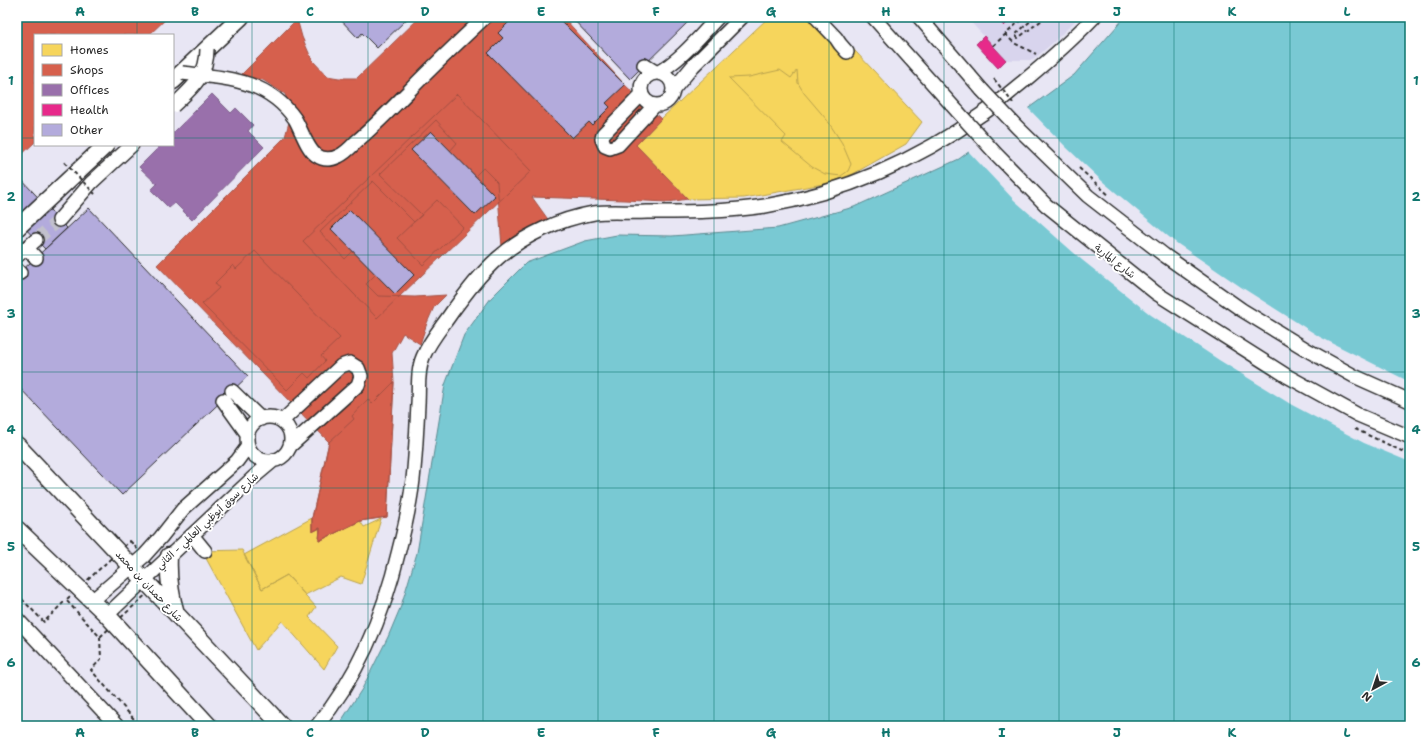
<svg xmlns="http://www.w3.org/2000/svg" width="1427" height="743" viewBox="0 0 1427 743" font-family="'Shantell Sans','Playpen Sans Arabic',sans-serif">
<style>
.built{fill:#d8d4ed}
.water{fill:#79c9d3;stroke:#5a8a90}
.pier{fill:#e8e6f4}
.homes{fill:#f6d55c;stroke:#b9a24d}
.shops{fill:#d6604d;stroke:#a35043}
.offices{fill:#9970ab;stroke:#785b85}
.health{fill:#e7298a;stroke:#af2a6e}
.building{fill:#b3abdc;stroke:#2b2b2b}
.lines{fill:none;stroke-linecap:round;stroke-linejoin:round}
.minor-tunnel{stroke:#c2c1cc;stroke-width:13;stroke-dasharray:13 6;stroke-linecap:butt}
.minor-casing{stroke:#2b2b2b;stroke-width:16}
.major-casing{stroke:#2b2b2b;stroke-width:19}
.path{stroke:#2b2b2b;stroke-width:2;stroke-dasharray:4 3;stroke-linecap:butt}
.minor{stroke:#fff;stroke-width:13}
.major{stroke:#fff;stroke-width:16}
.minor-bridge-casing{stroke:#2b2b2b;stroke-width:16;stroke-linecap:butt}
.path-bridge{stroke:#2b2b2b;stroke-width:2;stroke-dasharray:4 3;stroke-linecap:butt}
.minor-bridge{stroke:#fff;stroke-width:13}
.grid{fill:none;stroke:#0f766e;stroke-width:1;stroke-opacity:0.55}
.labels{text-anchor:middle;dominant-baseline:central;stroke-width:4;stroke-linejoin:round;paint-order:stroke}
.street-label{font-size:10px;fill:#2b2b2b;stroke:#fff}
.neatline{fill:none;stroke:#0f766e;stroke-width:1.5}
.grid-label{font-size:13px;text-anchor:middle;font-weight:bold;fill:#0f766e}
</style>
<rect width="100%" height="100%" fill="#e8e6f4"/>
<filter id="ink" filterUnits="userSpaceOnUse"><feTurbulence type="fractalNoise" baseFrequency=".025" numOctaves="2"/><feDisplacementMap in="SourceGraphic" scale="8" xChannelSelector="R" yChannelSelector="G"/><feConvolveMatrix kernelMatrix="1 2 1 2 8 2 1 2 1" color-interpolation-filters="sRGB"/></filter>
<g filter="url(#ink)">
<path class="built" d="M966,17H1079L1056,40L1033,60H1006Z"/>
<path class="water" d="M1125,17H1410V726H338L362,689L388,637L401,606L417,553L445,385L464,335L491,298L526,263L585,241L617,235L672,236L778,228L854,207L959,159L1074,75Z"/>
<path class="pier" d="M1027,107L1066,147L1102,181L1175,242L1241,287L1320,337L1410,382V462L1364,443L1292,405L1219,360L1151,315L1082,260L1014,200L967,150Z"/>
<path class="homes" d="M769,17H823L922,122L906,144L853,174L829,183L744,198L688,199L636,145L661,119Z
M780,70L791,78L797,70L798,83L804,93L827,120L842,143L851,164L848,171L841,176L825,174L812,167L782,142L786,136L729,78L749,77Z
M312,518V532L320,528L319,541L360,521L364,527L381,519L361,584L341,577L305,595L287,575L262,589L244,555Z
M242,550L262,589L287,575L316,607L309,617L337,646L324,669L282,621L256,650L202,551Z"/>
<path class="shops" d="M17,17H168L149,35H35V142L17,159Z
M420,17H563L625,85L661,119L636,145L688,199L668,202L624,200L532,197L552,225L502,247L497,182L483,168L475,176L450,151L457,143L436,120L380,174L422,215L414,222L373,181L320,232L345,259L353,251L376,274L366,284L378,296L415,297L446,295L434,307L427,323L420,344L403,333L392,353L394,382L387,517L360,521L319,541L320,528L312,532V518L329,442L157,265L285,137L292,111L285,94L263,80L241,75L297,19L302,37L312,60L327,76L339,78H357Z
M457,94L531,171L377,318L303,241Z
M437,200L463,227L423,265L397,238Z
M255,251L340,338L321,356L325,361L309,378L304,373L287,390L202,304L219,288L215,283L233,265L236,269Z
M394,382L387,517L360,521L319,541L320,528L312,532V518L329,442L354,419L352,416L368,399L372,404Z"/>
<path class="offices" d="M212,94L231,113L236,108L253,125L248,131L264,147L192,220L175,203L169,208L151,190L157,184L139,167L161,145H173V133Z"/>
<path class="health" d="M996,17H1013L1004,26Z
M984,36L1006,60L998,68L976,44Z"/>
<path class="building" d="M338,17H409L377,48L362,33L358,38Z
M514,17H521L522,19L524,17H557L625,85L606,103L610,107L592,125L589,122L572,138L488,53L503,38L498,33Z
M571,17H693L630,79Z
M431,131L495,196L475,215L411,150Z
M17,175L67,228L45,249L17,220Z
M89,208L248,376L122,495L17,385V275Z
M350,210L414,275L395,294L331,229Z"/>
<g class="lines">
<path class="minor-tunnel" d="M36,240L59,220"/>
<g class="minor-casing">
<path id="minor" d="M816,17L836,38L840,44L847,52
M873,17L958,112
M919,17L982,90
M644,65L657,73C680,61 700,36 718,17
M641 89a16 16 0 1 1 32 0a16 16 0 1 1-32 0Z
M673,90L693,66L742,17
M641,95L603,134L602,139L605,146L610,148L618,145L654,106
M59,220L91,183L132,145
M27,248L36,258
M17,256L36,240
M17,270L20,273
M232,391L261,419
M223,400L248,435
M247 439a22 22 0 1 1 44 0a22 22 0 1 1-44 0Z
M282,421L341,366L350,363L358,368L361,376L358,385L290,446
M192,535L205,551
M92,601L144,556L161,537L183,509L237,461L248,446
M107,615L255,476L274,460
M17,619L117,726
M317,726C359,675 384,614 399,550C406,523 412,496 414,469C416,447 417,425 418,404C419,388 417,371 423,357C430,340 442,327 452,312C466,293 480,274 498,258C524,235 560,219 594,213C611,211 629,213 647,212C687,212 726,212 765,206C843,193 918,160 982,114C997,104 1010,92 1024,81C1048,61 1072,40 1094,17"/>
</g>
<g class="major-casing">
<path id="major" d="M173,81L241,17
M17,228L106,145
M17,445L282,726
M17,529L107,615L209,726
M169,556C168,576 170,594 176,613"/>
</g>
<path class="path" d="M1035,17L1015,35L1018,38L1046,17
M1005,34L1014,43L1036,54
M993,46L1024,17
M1407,55H1410
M130,541L164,578L100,637L66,600Z
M17,594L44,622L66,600
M100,637L101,659L91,670L140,726"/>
<use href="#minor" class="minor"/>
<use href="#major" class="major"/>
<g class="minor-bridge-casing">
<path id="minor-bridge" d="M182,73C226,78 267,79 295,119C301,129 307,149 316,155C323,160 331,160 339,156C346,153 352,146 357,141C376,125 392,108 409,91C434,65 460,41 485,17
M982,90L1017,127L1088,196L1164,255L1242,310L1309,351L1354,376L1410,401
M173,106C192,88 207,77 207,49
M958,112L996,154L1046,205L1156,293L1287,376L1358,415L1410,437"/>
</g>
<path class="path-bridge" d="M994,79L1013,103
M64,162L95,194
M1079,168L1110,196
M1355,429L1410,455"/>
<use href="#minor-bridge" class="minor-bridge"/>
</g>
</g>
<path class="grid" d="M137,17V35M252,17V726M368,17V726M483,17V726M598,17V726M714,17V726M829,17V726M944,17V726M1059,17V726M1174,17V726M1290,17V726M17,138H35M173,138H1410M137,145V726M17,255H1410M17,372H1410M17,488H1410M17,604H1410"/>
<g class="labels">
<g class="street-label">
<text transform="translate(1115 261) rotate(38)">شارع المارِية</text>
<text transform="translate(207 521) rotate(-43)">شارع سوق أبوظبي العالمي - الثاني</text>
<text transform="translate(149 586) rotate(47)">شارع حمدان بن محمد</text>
</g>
</g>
<rect width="1427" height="743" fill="none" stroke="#fff" stroke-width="44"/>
<rect x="34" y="34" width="140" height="112" fill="#ffffff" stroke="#aaaaaa"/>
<rect x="42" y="44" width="20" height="12" fill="#f6d55c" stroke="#aaaaaa"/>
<text x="70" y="54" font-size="12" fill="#2b2b2b">Homes</text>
<rect x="42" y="64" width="20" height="12" fill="#d6604d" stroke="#aaaaaa"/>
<text x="70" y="74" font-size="12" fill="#2b2b2b">Shops</text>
<rect x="42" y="84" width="20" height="12" fill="#9970ab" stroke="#aaaaaa"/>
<text x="70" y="94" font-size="12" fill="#2b2b2b">Offices</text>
<rect x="42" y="104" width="20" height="12" fill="#e7298a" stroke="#aaaaaa"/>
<text x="70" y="114" font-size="12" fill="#2b2b2b">Health</text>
<rect x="42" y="124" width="20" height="12" fill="#b3abdc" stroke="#aaaaaa"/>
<text x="70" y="134" font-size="12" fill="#2b2b2b">Other</text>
<g transform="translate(1373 689) rotate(220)" stroke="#ffffff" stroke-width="3" paint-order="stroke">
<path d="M0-3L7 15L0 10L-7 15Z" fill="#2b2b2b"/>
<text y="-6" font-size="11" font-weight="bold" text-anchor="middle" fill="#2b2b2b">N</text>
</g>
<rect x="22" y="22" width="1383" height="699" class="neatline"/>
<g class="grid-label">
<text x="80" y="16">A</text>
<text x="195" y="16">B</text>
<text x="310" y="16">C</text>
<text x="425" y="16">D</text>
<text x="541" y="16">E</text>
<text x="656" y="16">F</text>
<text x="771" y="16">G</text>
<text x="886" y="16">H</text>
<text x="1002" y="16">I</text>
<text x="1117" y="16">J</text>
<text x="1232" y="16">K</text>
<text x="1347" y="16">L</text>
<text x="11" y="85">1</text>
<text x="1416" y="85">1</text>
<text x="11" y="201">2</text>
<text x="1416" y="201">2</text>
<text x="11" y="318">3</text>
<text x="1416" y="318">3</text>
<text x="11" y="434">4</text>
<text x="1416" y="434">4</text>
<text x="11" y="551">5</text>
<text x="1416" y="551">5</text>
<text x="11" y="667">6</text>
<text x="1416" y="667">6</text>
<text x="80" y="737">A</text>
<text x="195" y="737">B</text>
<text x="310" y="737">C</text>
<text x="425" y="737">D</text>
<text x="541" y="737">E</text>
<text x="656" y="737">F</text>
<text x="771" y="737">G</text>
<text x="886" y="737">H</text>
<text x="1002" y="737">I</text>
<text x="1117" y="737">J</text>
<text x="1232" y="737">K</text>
<text x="1347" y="737">L</text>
</g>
</svg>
